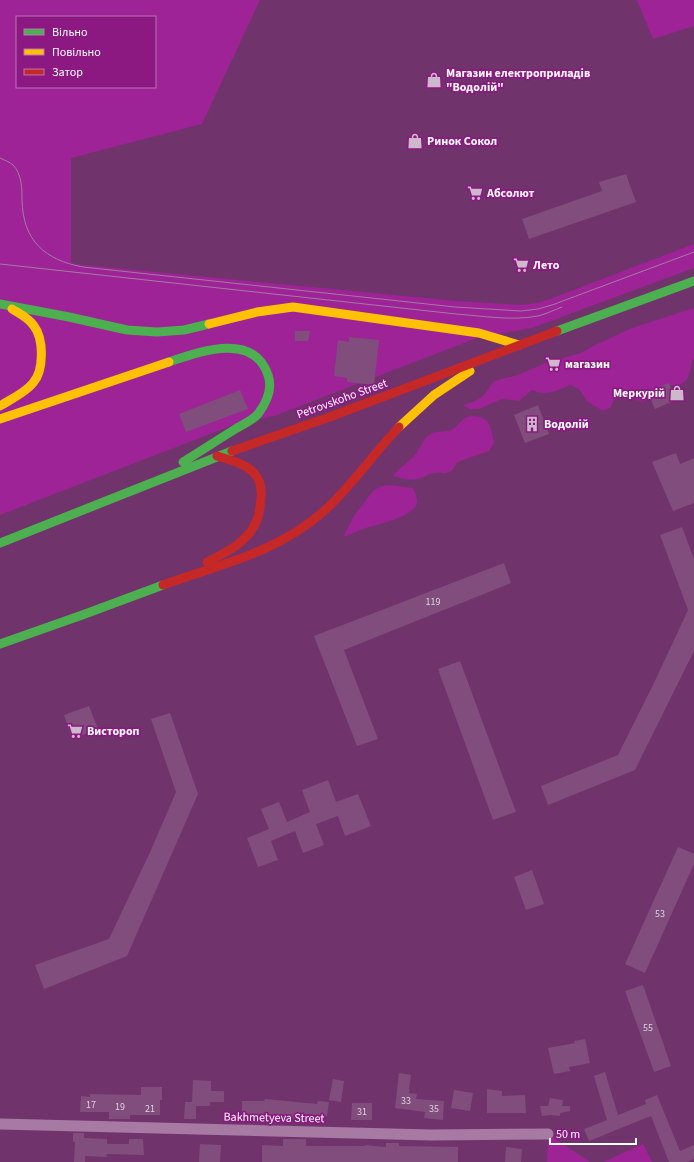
<svg xmlns="http://www.w3.org/2000/svg" width="694" height="1162" viewBox="0 0 694 1162" font-family="'Source Sans 3',sans-serif">
<style>
.green{fill:#9e2396;fill-rule:evenodd}
.building{fill:#804d7c}
.lines{fill:none;stroke-linecap:round;stroke-linejoin:round}
.street{stroke:#a67aa2;stroke-width:11}
.fast{stroke:#4caf50;stroke-width:9}
.slow{stroke:#ffc107;stroke-width:9}
.jam{stroke:#c62828;stroke-width:9}
.tram{stroke:#a47ba2;stroke-width:1}
.labels{text-anchor:middle;dominant-baseline:central;stroke-width:3.5;stroke-linejoin:round;paint-order:stroke}
.number-label{font-size:10px;fill:#dfd2de}
.poi-label{font-size:12px;font-weight:bold;fill:#fff;stroke:#8c1882;text-anchor:start}
.street-label{font-size:12px;fill:#fff;stroke:#8c1882}
</style>
<rect width="100%" height="100%" fill="#71336c"/>
<path class="green" d="M0,0H260L202,124L71,158V263L83,265L456,301L521,305L537,303L550,299L694,244V268L532,328L477,338L274,416L236,424L0,515ZM17,17H155V87H17Z
M637,0H694V26L653,39Z
M694,308V359L692,361C689,377 689,386 669,385L657,396L642,402L634,399L629,393L623,397L614,399L611,407L603,411L588,402L579,389L571,385C557,390 547,397 532,390L519,401L502,399L479,409H470L463,406C468,403 473,402 479,399C486,395 489,387 494,381L518,375L548,362L581,353L595,345L632,328Z
M473,416C491,417 491,428 494,443L489,451L457,462C450,479 443,470 430,474C427,474 425,477 421,478C411,481 403,479 393,476C400,467 410,462 417,452C421,447 423,439 429,435C435,430 446,433 453,429C462,423 461,417 473,416Z
M389,485L413,488C415,493 418,498 417,503C414,517 378,524 366,528C358,530 351,535 343,537L354,516L369,496L374,490L382,486Z
M548,1134L590,1162H547Z
M643,1144L652,1162H603Z"/>
<path class="building" d="M626,174L636,202L529,239L522,219L602,191L599,182Z
M295,331H310L308,341H295Z
M349,337L379,340L374,385L347,382V378L334,376L338,340L349,342Z
M669,383L676,400L655,409L647,391Z
M240,390L248,409L186,432L179,414Z
M538,405L549,434L525,443L514,415Z
M676,453L680,464L694,458V503L673,511L652,462Z
M682,527L694,559V651L635,770L548,805L541,786L618,755L654,683L688,610L660,535Z
M504,563L511,583L344,650L378,739L357,746L314,636Z
M460,661L516,812L493,820L438,669Z
M89,706L98,729L72,739L64,715Z
M170,713L198,794L127,956L44,989L35,965L109,939L151,850L176,792L151,719Z
M328,780L336,802L358,794L371,826L345,836L338,816L316,824L324,845L303,853L295,831L271,841L278,860L258,867L247,838L269,829L261,809L279,802L287,822L310,812L302,790Z
M678,847L694,854V864L645,973L625,964Z
M532,870L544,904L526,910L514,877Z
M643,985L671,1066L654,1072L625,991Z
M585,1039L590,1063L569,1067L570,1071L554,1074L548,1048L575,1043L574,1041Z
M605,1072L618,1115L646,1104L645,1100L657,1095L680,1151L694,1145V1159L687,1162H669L651,1116L589,1141L584,1129L607,1120L594,1076Z
M399,1073L411,1075L409,1089L410,1090L409,1093L417,1094L416,1099L444,1101L443,1120L424,1118L425,1112L395,1108Z
M333,1079L344,1081L341,1102L329,1100Z
M193,1080L211,1081V1091H224V1102H210V1106H196V1119H184L185,1102H192Z
M141,1087H162V1100H160V1115H130V1119H109V1112H80L81,1096L90,1097V1094L141,1095Z
M487,1089L502,1091V1096L525,1095L526,1113H487Z
M454,1090L473,1093L470,1111L451,1108Z
M550,1098L563,1100L562,1106H570V1111L560,1113V1116L550,1115L542,1116L540,1106H548Z
M265,1099L317,1104L318,1101L329,1102L327,1116L304,1114L303,1119L264,1116V1114H242V1101H264Z
M352,1103H372V1120H351Z
M73,1133H84V1138L107,1139V1144H129V1139H143L144,1155L107,1154L106,1157L85,1156V1162H74L75,1142H73Z
M283,1139H306V1146H365V1145L386,1147V1143H399V1146L458,1147V1162H262V1145L283,1146Z
M200,1144L221,1145L220,1162H199Z
M506,1147L522,1149L521,1162H505Z"/>
<g class="lines">
<path class="street" d="M0,1124L431,1135L548,1134"/>
<path class="fast" d="M0,304L69,317L127,330L157,332L184,330L209,324
M557,331L694,281
M169,362C199,352 253,331 268,375C273,389 267,402 258,414C253,420 244,424 237,428C219,439 201,451 183,462
M0,543L232,451
M0,644L85,614L163,585"/>
<path class="slow" d="M209,324L257,312L293,307L479,333L519,345
M0,406C11,399 25,393 33,383C44,371 44,339 34,326C29,318 20,314 12,309
M0,419L169,362
M399,427L434,395L470,371"/>
<path class="jam" d="M232,451L327,418L557,331
M207,562C225,553 248,542 256,522C260,514 260,506 261,498C262,489 260,479 253,472C244,463 229,460 217,456
M163,585C218,565 279,552 324,511C352,486 373,454 399,427"/>
<path class="tram" d="M0,158C4,160 10,162 13,165C22,174 22,189 22,200C23,241 45,260 83,267L455,307L521,311L538,309L552,305L694,252
M0,264L456,314C483,316 511,321 538,316C546,314 554,310 562,307"/>
</g>
<defs>
<g id="shop-bare" transform="scale(1.2)"><path d="M-5-2.5h2.3a2.7 3.5 0 0 1 5.4 0H5L5.5 6h-11ZM-1.5-2.5h3a1.5 2.3 0 0 0-3 0Z" fill="#cdb8cc" stroke="#8c1882" stroke-width="2.5" paint-order="stroke"/></g>
<g id="supermarket-bare" transform="scale(1.2)"><path d="M-6-5.5h2.5l.6 2H6L4.5 2H-2.5L-4.4-4H-6ZM-1.5 3.2a1.3 1.3 0 1 0 .1 0ZM3 3.2a1.3 1.3 0 1 0 .1 0Z" fill="#cdb8cc" stroke="#8c1882" stroke-width="2.5" paint-order="stroke"/></g>
<g id="building-bare" transform="scale(1.2)"><path d="M-4-6H4V6H1V3H-1V6H-4ZM-2.5-4.3h1.7v1.8h-1.7ZM.8-4.3h1.7v1.8H.8ZM-2.5-1h1.7V.8h-1.7ZM.8-1h1.7V.8H.8Z" fill="#cdb8cc" stroke="#8c1882" stroke-width="2.5" paint-order="stroke"/></g>
</defs>
<g fill-rule="evenodd">
<use href="#shop-bare" x="434" y="80"/>
<use href="#shop-bare" x="415" y="141"/>
<use href="#supermarket-bare" x="475" y="193"/>
<use href="#supermarket-bare" x="521" y="265"/>
<use href="#supermarket-bare" x="553" y="364"/>
<use href="#shop-bare" x="677" y="393"/>
<use href="#building-bare" x="532" y="424"/>
<use href="#supermarket-bare" x="75" y="731"/>
</g>
<g class="labels">
<g class="number-label">
<text x="433" y="602">119</text>
<text x="660" y="914">53</text>
<text x="648" y="1028">55</text>
<text x="406" y="1101">33</text>
<text x="91" y="1105">17</text>
<text x="120" y="1107">19</text>
<text x="150" y="1109">21</text>
<text x="434" y="1109">35</text>
<text x="362" y="1112">31</text>
</g>
<g class="poi-label">
<text x="446" y="73">Магазин електроприладів<tspan x="446" dy="14">"Водолій"</tspan></text>
<text x="427" y="141">Ринок Сокол</text>
<text x="487" y="193">Абсолют</text>
<text x="533" y="265">Лето</text>
<text x="565" y="364">магазин</text>
<text x="665" y="393" text-anchor="end">Меркурій</text>
<text x="544" y="424">Водолій</text>
<text x="87" y="731">Вистороп</text>
</g>
<g class="street-label">
<text transform="translate(342 399) rotate(-20)">Petrovskoho Street</text>
<text transform="translate(274 1118) rotate(1)">Bakhmetyeva Street</text>
</g>
</g>
<rect x="16" y="16" width="140" height="72" fill="#8c1882" stroke="#ba74b4"/>
<rect x="24" y="29" width="20" height="6" fill="#4caf50" stroke="#ba74b4"/>
<text x="52" y="36" font-size="12" fill="#ffffff">Вільно</text>
<rect x="24" y="49" width="20" height="6" fill="#ffc107" stroke="#ba74b4"/>
<text x="52" y="56" font-size="12" fill="#ffffff">Повільно</text>
<rect x="24" y="69" width="20" height="6" fill="#c62828" stroke="#ba74b4"/>
<text x="52" y="76" font-size="12" fill="#ffffff">Затор</text>
<path d="M550 1138v6h86v-6" fill="none" stroke="#ffffff" stroke-width="2"/>
<text x="556" y="1138" font-size="12" fill="#ffffff" stroke="#8c1882" stroke-width="3" paint-order="stroke">50 m</text>
</svg>
